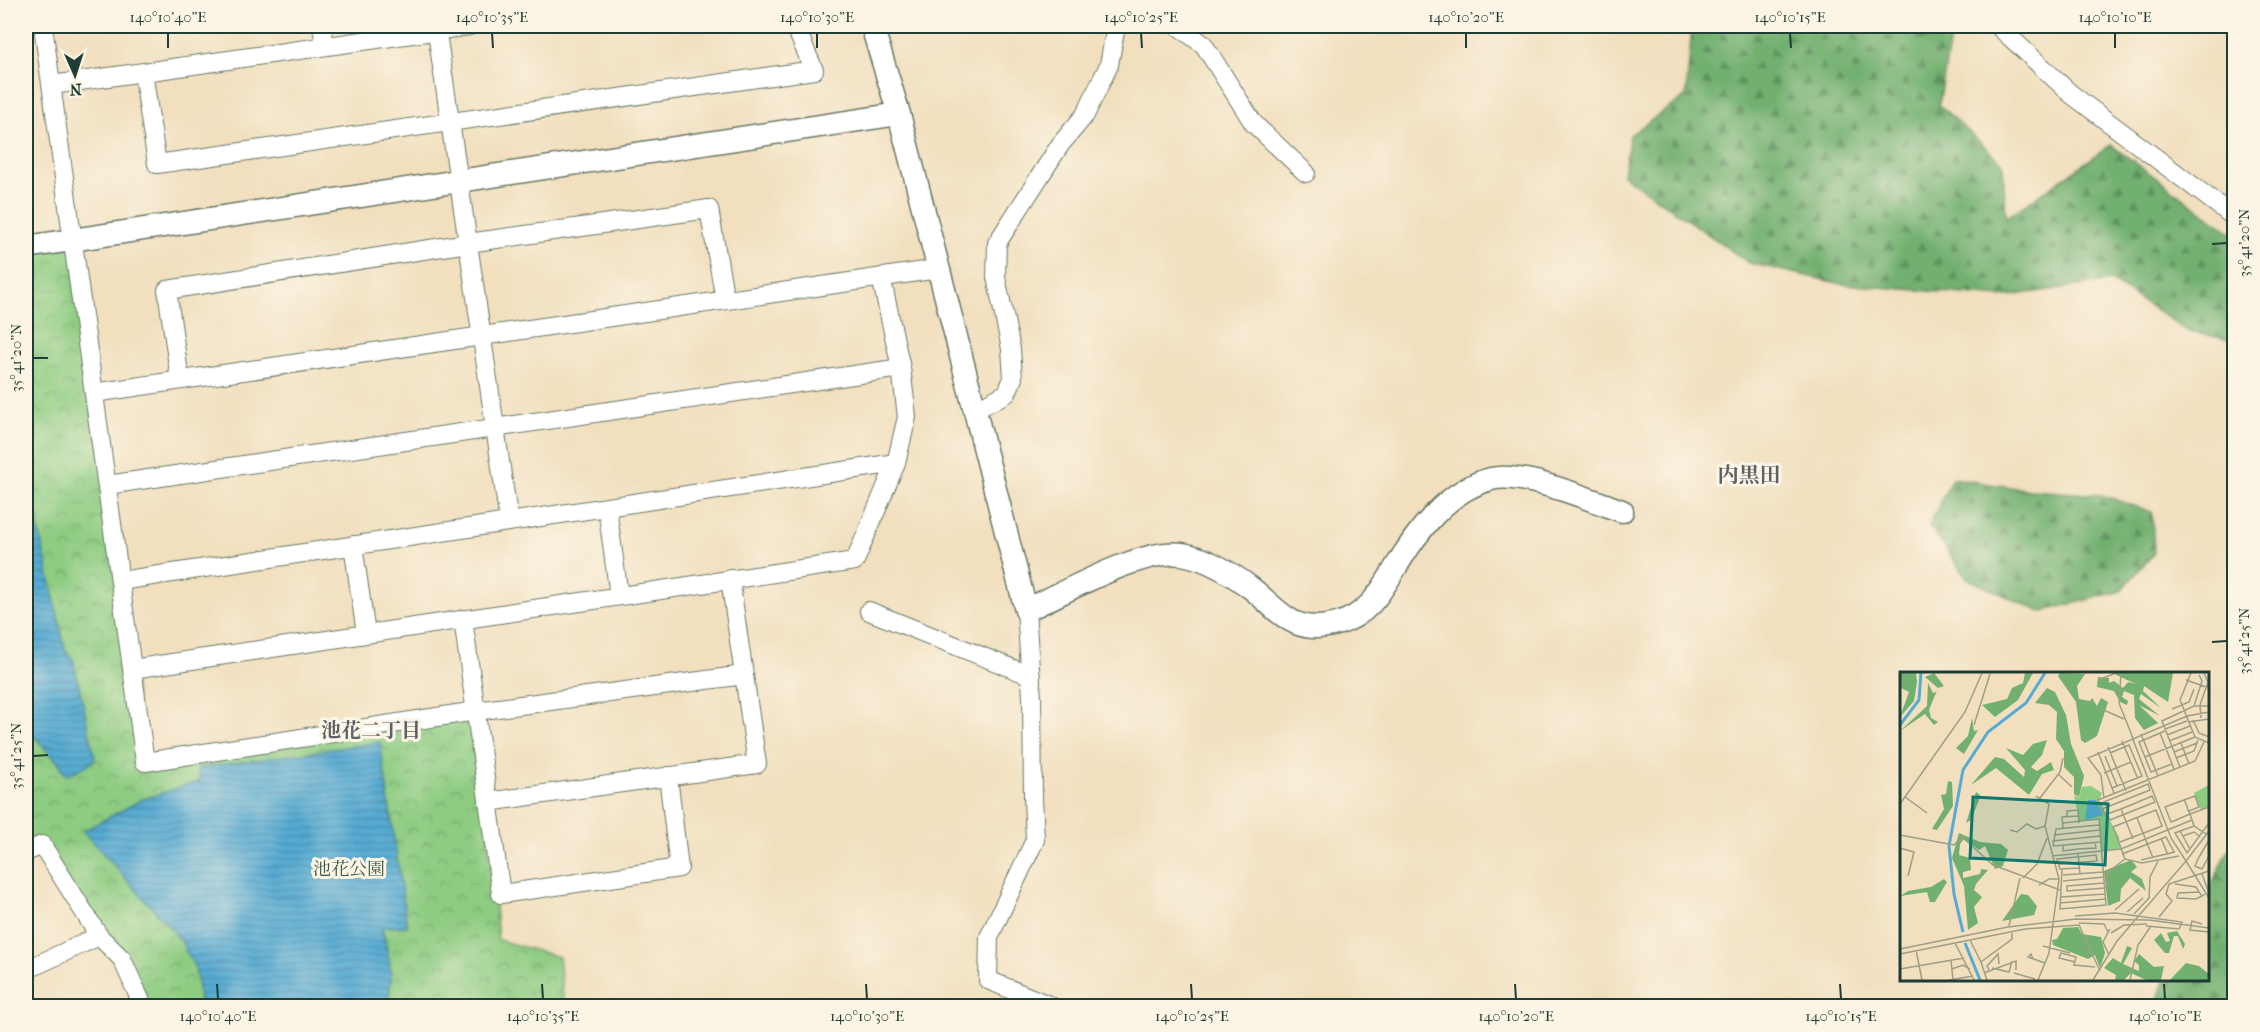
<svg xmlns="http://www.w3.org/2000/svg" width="2260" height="1032" viewBox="0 0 2260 1032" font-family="'IM FELL French Canon','Noto Serif JP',serif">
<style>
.forest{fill:url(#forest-firs);stroke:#487652;stroke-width:1.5}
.park{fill:url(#park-crowns);stroke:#56845b;stroke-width:1.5}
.water{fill:url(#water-rules);stroke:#3b7484;stroke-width:1.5}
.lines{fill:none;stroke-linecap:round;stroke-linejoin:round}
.minor-casing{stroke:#687664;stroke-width:20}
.tertiary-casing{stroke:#687664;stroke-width:25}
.minor{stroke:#fff;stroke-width:18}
.tertiary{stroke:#fff;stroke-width:22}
.ticks{fill:none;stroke:#1f3d34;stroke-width:2}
.labels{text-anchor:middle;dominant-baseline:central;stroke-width:6;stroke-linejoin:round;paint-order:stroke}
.park-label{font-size:18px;fill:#355a44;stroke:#fcf5e5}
.neighbourhood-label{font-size:20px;font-weight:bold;fill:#5e6068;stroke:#fcf5e5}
.quarter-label{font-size:21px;font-weight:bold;fill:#5e6068;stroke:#fcf5e5}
.inset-river{fill:none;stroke:#57abd3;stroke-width:3}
.inset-road{fill:none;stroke:#9d9e87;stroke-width:1.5}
.view{fill:#0f766e;fill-opacity:0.15;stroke:#0f766e;stroke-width:3}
.inset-edge{fill:none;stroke:#1f3d34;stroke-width:3}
.neatline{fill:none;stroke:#1f3d34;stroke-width:2}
.ticks-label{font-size:15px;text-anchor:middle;fill:#1f3d34}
</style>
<defs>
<pattern id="forest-firs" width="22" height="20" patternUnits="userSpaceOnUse" patternTransform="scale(1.5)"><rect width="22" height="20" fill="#72b070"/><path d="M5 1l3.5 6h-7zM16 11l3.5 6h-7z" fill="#5d905d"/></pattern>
<pattern id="park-crowns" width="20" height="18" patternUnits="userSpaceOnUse" patternTransform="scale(1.5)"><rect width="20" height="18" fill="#8ecc82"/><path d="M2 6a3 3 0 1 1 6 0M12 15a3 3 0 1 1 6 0" fill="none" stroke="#73a76b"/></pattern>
<pattern id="water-rules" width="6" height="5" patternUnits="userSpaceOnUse" patternTransform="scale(1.5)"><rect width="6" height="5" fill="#57abd3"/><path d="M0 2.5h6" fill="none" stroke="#478cac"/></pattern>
</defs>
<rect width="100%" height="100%" fill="#fcf5e5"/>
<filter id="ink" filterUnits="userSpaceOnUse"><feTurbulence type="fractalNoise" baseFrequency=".0167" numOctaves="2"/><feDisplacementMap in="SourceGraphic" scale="12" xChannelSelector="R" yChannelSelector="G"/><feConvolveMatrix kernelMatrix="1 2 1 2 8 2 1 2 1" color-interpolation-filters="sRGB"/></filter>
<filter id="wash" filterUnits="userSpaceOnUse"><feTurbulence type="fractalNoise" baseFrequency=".008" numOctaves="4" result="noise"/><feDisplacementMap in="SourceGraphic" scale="24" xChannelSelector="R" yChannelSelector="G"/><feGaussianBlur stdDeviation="1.35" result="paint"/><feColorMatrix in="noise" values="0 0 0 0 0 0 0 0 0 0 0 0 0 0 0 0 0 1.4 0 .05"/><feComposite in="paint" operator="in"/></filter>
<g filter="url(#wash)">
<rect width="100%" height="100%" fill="#f1dfbe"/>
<path class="forest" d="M1692,26H1952L1939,105L2003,163L2006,218L2111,145L2234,235V340L2190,332L2111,281L2001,297L1842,284L1749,263L1623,175L1630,135L1686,96Z
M1952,478L2030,490L2102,495L2152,512L2154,553L2121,591L2041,612L1968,579L1929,526Z
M2234,839V1006H2156L2164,980H2208V893Z"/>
<path class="park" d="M73,239L145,762L476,711L498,940L559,957L564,1006H143L42,845L26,852V247Z"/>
<path class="water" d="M26,472L66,653L73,659L95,758L91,763L68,775L64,773L59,763L26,728Z
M380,742L407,926L382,927C387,953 398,982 384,1006H198L199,993L195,968L180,939L83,831L141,800L200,781L198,768Z"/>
</g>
<g filter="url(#ink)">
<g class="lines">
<g class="minor-casing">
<path id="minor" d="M43,26L145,762L476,711L744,675
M322,26L325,46
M436,26L509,522
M1178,26L1204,45L1254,124L1306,173
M1998,26L2071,94L2234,217
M143,72L157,164L814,70L795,26
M52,85L469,26
M180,380L167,290L468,243L709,209L725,300
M94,393L938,269
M975,410L1007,393L1013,378L1011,349L996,277L997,243L1060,145L1085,115L1109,65L1116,26
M107,485L901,368
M607,507L619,596
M353,545L366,634
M120,581L896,463
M1026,610L1032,697L1033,797L1035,840L989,937L988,980L1051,1006
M869,611L1031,676
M463,619L501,894L679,868L668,776
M132,669L855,561L896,463L907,417L901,368L881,277
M488,802L757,764L730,579
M26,852L42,845L99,936L122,959L143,1006
M26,970L99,936"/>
</g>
<g class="tertiary-casing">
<path id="tertiary" d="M872,26L899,114L1026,610C1064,593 1142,548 1182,554C1207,558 1231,573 1251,588C1280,611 1293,636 1337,624C1366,616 1380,594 1394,570C1416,533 1447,490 1491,479C1522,471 1591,500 1622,511
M26,247L899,114"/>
</g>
<use href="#minor" class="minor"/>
<use href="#tertiary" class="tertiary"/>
</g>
</g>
<path class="ticks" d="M168,33V48M492,33L493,48M817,33V48M1141,33L1142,48M1466,33V48M1790,33L1791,48M2115,33V48M2212,244L2227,243M33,358H48M2212,642L2227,641M33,756L48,755M217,984L218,999M542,984L543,999M866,984L867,999M1191,984L1192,999M1515,984L1516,999M1840,984L1841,999M2164,984L2165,999"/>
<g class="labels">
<g class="park-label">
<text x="349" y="869">池花公園</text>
</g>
<g class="neighbourhood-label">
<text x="371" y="730">池花二丁目</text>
</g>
<g class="quarter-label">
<text x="1749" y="475">内黒田</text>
</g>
</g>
<g transform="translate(1900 672)">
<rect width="309" height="309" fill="#f1dfbe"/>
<path d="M0,1H16L17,10L14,29L0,45L9,20L1,16ZM34,1L44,14L38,16L29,38L31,46L38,50L34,53L25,42L0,59L27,34L28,11L33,21L36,20L38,16L25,5ZM125,1H133L118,28L95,45L82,33L107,27L112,16L123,11ZM160,1L185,2L177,14L179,27L190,29L192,26L197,34L201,26L208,30L197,64L185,71L181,68L176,30L158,4ZM212,1H273L268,30L244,14L243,19L261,36L241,22L239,27L260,44L239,33L258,51L244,58L235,46L234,23L224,19L222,25L228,29L227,33L220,30L214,19L197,15L198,5L209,6V11L214,9L223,16L228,10L236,12ZM147,16L155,20L166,43L171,72L184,104L179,125L174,122V105L164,95V79L156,67L157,40L149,33L135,31ZM72,46L74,59L78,58L64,82L56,76L68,64ZM147,68L142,83L131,95L137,99L151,90L154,98L142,102L129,123L96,96L71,113L95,85L104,87L124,105L125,98L106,76L123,83L133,72ZM48,109L52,110L53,134L37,158L32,157L44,137L41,123L46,122ZM76,120L80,123L79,128L71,148L66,151ZM59,161L80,170L101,172L108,178L103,194L95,197L85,174L79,178L64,167L60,172L59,183L70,186L71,198L63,200V206L80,202L81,197L88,198L76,212L74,218L82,225L74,235L78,251L68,258L64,214L52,186ZM231,188L237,195L231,200L242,207L246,219L230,206L221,217L220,229L208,234L204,199ZM44,207L47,210L35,230H30L27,220L0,224L8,219L31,215ZM121,222L128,223L137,234L134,243L102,249ZM178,255L182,262L201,265L205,281L200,296L195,283L188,287L153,273L152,268L157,267L163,256ZM277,259L285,272L283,277L278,264H274L269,281H265L254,268L261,261L266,270L270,269L267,261ZM227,274L232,276L223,292L239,299V293L234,289L239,282L254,295L264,294L261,308H246L231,301L224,308H215L216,303L204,296L213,286L221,291ZM286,291L299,294L309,302V308H270Z" fill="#72b070"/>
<path d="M309,113V134L301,138L294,121ZM191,114L202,121L199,128L219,165L221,177L201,179L199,148L179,149L174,123L179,126L182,115Z" fill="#8ecc82"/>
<path d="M188,128H196L203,143L185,148Z" fill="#57abd3"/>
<path class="inset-river" d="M0,53L19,28L21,1M63,260L54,222L49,174L63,98L88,60L126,31L145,1M65,271L80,308"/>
<path class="inset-road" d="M221,1L219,31L234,69M291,1L280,28L295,65L309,71M198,8L216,1M286,8L309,16M294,34L302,9L299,3M199,36L224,47M272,37L289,30L294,17M301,46L300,33L308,10L304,1M293,48L299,61L309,65M288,50L309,47M74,53L90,2M265,57L287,49M265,59L239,70L251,100L272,92M260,61L274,97M241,62L258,104M267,63L290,54M222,69L238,107M269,69L292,60M281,71L289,92M208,75L226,119M198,80L214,121M274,80L297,71M210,81L229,73L242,104L212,116M205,84L217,114M245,85L295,65M276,86L294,79L298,68M280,95L262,49L294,34H309M204,101L231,90M158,102L172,115M136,124L149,132L145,154L159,207L149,281L138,308M5,125L27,141M140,126L160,100L163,86M204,126L201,103L188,86L287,44L309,40M284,128L295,124L299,135L289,139M0,132L65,40L82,1M199,132L248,112L250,118L202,137M221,137L233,167M207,142L210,148L255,130L252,124L231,133L221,137L207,142L205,143L198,128L295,89L304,70M167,145V139L178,138L179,151M237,146L253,186M294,154L275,161L287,181L309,151M163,156L162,145L178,144M110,158L117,160L127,152L136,157L145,154M280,159L290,177M309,159L286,189L309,226M306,162L294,154L290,142L288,138L287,134L284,128L265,135L271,150L276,148L290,142L309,135M0,163L54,173L62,165L93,193L160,218M154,163L200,158M283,164L294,160L299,164M261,166L268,183M152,169L200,164M220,170L262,154L256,138L213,155L225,187M163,173V179L178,177L196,176L195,170M153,174L156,157L199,153M153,174L201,170M0,176L14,180L8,204M178,182L180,202M222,182L266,165L274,180M152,184L221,177L292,148M298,187L295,194L302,197L309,184M298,187L309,168M241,188L275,180M159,192L197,189M179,196L160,197L157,187L196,183L197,189M162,197L160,237L206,233L199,147L163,151M302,202L309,221M163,203L203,200M123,206L137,192L147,166M163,209L204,205M269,212L309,199M275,212L296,215L299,220M139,213L149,207H159M166,214L204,211M167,214V219L205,216L208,213L207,201L225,187L242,191L279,184M302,224L299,220L278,221L277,226L296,227L302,224L305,222M161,225L205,222M249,226L250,205L258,189M160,231L206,227M215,238L239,217M227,240L243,226M234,242L250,225M175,244L215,241L282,250L279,257L246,254M259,245L272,229L266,222L269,212M179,251L204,252L208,260M302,252L292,249L290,258L309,260M109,254L120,206M211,261L224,253L247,252M70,268L81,290M55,271L74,308M143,274L170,281M0,277L108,255L176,247L249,248L309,256M16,278L22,308M0,282L125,257L179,253L200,299M209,283L203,270L210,257M133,287L131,282L128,285L145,291M51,288L53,308M175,290L159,286L161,281L176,285L174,293L195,295M92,296L109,300L112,289M0,297L64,286M52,297L63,293L70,297M89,298L87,294L98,282L99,292M84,301L116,289V298M114,301L135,307M49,308L73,304M87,308L81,290L112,267V259M193,308L217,269L286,189L271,166L232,65M230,308L238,273L251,254"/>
<path class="view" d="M73,125L208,132L205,193L70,186Z"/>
<rect width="309" height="309" class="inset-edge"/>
</g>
<rect width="2260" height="1032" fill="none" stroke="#fcf5e5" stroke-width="66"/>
<g transform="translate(75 75) rotate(177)" stroke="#fcf5e5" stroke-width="4.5" paint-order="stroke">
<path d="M0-4.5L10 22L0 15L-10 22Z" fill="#1f3d34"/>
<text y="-9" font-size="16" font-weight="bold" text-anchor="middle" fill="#1f3d34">N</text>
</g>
<rect x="33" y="33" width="2194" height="966" class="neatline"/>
<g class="ticks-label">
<text x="168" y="22">140°10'40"E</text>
<text x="492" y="22">140°10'35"E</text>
<text x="817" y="22">140°10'30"E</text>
<text x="1141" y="22">140°10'25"E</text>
<text x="1466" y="22">140°10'20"E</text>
<text x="1790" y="22">140°10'15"E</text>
<text x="2115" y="22">140°10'10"E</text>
<text transform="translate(2244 243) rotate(-90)" y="5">35°41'20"N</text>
<text transform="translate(16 358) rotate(-90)" y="5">35°41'20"N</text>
<text transform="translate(2244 641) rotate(-90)" y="5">35°41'25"N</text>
<text transform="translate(16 756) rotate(-90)" y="5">35°41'25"N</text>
<text x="218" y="1021">140°10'40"E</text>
<text x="543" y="1021">140°10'35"E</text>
<text x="867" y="1021">140°10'30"E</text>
<text x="1192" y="1021">140°10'25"E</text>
<text x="1516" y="1021">140°10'20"E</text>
<text x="1841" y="1021">140°10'15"E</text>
<text x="2165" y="1021">140°10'10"E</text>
</g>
</svg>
